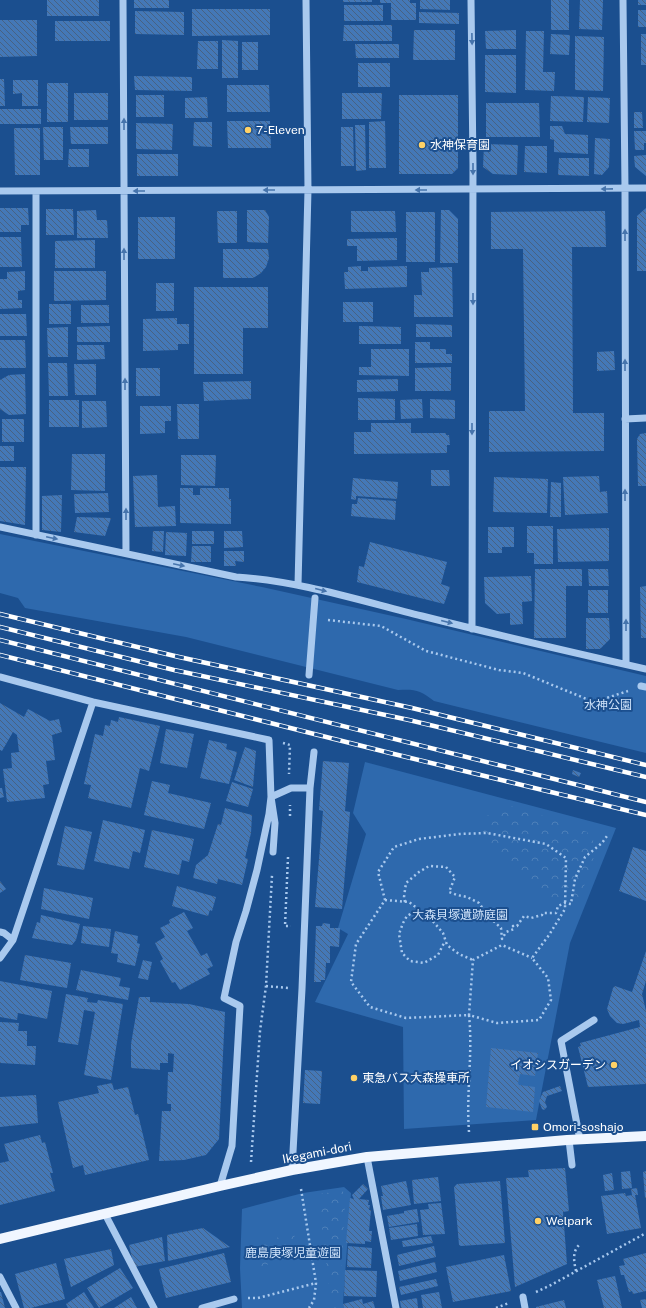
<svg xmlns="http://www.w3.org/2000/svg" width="646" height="1308" viewBox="0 0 646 1308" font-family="'Public Sans','Noto Sans JP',sans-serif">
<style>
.green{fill:#2e69ad}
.forest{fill:url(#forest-crowns)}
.building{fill:url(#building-back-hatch)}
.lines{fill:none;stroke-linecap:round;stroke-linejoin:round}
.path{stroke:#a9c9ee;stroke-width:2.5;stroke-dasharray:2 3;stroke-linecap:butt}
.minor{stroke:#a9c9ee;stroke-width:7}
.major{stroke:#f0f6ff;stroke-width:10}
.rail-casing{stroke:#fff;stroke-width:4.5}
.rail{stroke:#1b4f8f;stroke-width:3;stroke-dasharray:9;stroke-linecap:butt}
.oneway{fill:#4674ac}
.poi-dot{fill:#ffd166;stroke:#1b4f8f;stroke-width:1.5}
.labels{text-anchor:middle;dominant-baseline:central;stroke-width:4;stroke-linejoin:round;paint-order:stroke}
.poi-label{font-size:12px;fill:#fff;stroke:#1b4f8f;text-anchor:start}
.park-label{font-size:12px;fill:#cfe3fa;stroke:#1b4f8f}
.street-label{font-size:12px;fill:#fff;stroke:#1b4f8f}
</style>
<defs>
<pattern id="forest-crowns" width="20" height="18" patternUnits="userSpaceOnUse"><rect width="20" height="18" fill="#2e69ad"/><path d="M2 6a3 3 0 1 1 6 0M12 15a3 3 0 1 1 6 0" fill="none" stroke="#4d80b9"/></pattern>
<pattern id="building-back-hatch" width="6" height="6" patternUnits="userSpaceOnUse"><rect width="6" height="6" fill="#4478b7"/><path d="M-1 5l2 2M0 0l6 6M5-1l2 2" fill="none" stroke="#486282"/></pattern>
</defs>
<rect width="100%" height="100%" fill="#1b4f8f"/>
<path class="green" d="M0,534L262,587L406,619L646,676V753L434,701C420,690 415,689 398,690L186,637L25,608L18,598L0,593Z
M365,762L616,828L570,943L536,1120L404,1129L403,1027L315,1002L348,934L338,928L366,834L353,813Z
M344,1187L351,1193L343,1303L344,1308H242L240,1268L242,1209L303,1193Z"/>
<path class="forest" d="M507,805L563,822L587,832L597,846L588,877L577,902H557L539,890L488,843L480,826L483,818Z
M343,1191L345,1204L340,1293V1308H330L328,1277L318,1194Z
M294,1230L296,1256L256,1268L255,1248Z"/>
<path class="building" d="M47,0H99V16H47Z
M134,0H169V8H134Z
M343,0H372V2H343Z
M380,0H410V3H416V20H391V3H380Z
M420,0H450V10L420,9Z
M551,0H569V30H551Z
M580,0H603L602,30L579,29Z
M638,0H646V5H638Z
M344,5H383V21H344Z
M192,9H270V35L192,36Z
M638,10H646V27H638Z
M135,11L184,12V35L135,34Z
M419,12L459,13V24L419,23Z
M0,20H37V56L0,57Z
M55,21H110V41H55Z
M344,25H392V41H343Z
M414,30H455V60H413Z
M516,30V49H486L485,31Z
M526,31H544L543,72H555L554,91L525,90Z
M551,34L570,35L569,55L550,54Z
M641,34H646V65H641Z
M575,36L604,37L603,91L575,90Z
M222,40L238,41V78H222Z
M198,41H218V69H197Z
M242,42H258V70H242Z
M355,44H399V58H356Z
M485,55H516V93L485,92Z
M358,63H390V87H358Z
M134,76L192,77V91L135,90Z
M0,79H4L5,106H0Z
M13,80H38V106H22V93L13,94Z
M47,83H68V122H47Z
M227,85H269L270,112H227Z
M74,93H108V120H74Z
M342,93H382L381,119H342Z
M136,95H164V117H136Z
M399,95H458V168L452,174H399Z
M551,96L584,97L583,122L550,121Z
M207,97L208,118H185V98Z
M588,97L610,98L609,123L587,122Z
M486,103H539L540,137H486Z
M0,109H41V124H0Z
M634,112H642L643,128H634Z
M227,121H270L271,148H228Z
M385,121L386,168H369V122Z
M194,122H212V147L193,146Z
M136,123L173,124L172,150L136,149Z
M355,125H365L366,170L356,171Z
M550,126H562L565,134L588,135V154L554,152V140L550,139Z
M43,127H63V160H44Z
M70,127H108V144H71Z
M341,127H353L354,166H341Z
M14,128H40V175H15Z
M634,131H646V143H644V150H635Z
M595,138L610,139L609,167L602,175L594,174Z
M484,144L518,145L517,175L493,174L483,167Z
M525,146H547V173L524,172Z
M69,149H89V167H68Z
M137,154H178V176H137Z
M646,155V176L635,167L634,156Z
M559,158H589V176L558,175Z
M0,208H28L29,225H21V232H0Z
M646,208V271H637V216Z
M46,209H73L74,235H46Z
M96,210L97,220H107L108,238H77V211Z
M247,210H265L269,217L268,243L247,242Z
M441,210H449L458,219V263H440Z
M217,211H237V243H218Z
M351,211H395L396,232H351Z
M605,211L606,247H572L573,413H604V451L489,452V411H525L523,249H491V212Z
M406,212H435V262H406Z
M138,217H175V259H138Z
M0,237H21L22,267H0Z
M397,238V260L357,261V246H347V239Z
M95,240V268H55V241Z
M223,249H268L269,258L266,267L261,273L253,278H223Z
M361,266V271H368V267L407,266V287L345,289L344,272H348V267Z
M452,267L453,317H414V295H422L421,272H429V268Z
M25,271V290L18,291V300H22V308L0,309V279H7V272Z
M54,271H106V300L54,301Z
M156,283H174V311H156Z
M194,287H268V328H243V374H194Z
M343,302H373V322H343Z
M49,304H71V324H49Z
M81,305H109V323H81Z
M0,314H26L27,336H0Z
M177,318V324H189V344H178V350L143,351V319Z
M416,324L452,325V337H416Z
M110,326V342H77V327Z
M359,326L401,327V344H359Z
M68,327V357H48L47,328Z
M0,340H25L26,368H0Z
M415,342H430V349H446V354H452V363H415Z
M77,345H104L105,359L77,360Z
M371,349H409V376L359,375V367H371Z
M614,351L615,370L597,371V352Z
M48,363H67L68,396H49Z
M74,364H96V395H75Z
M451,367V391H415V368Z
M136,368H160V396H136Z
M25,374L26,414L9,415L0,409V380L9,375Z
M398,379V391L357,392V380Z
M251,381V399L204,401L203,382Z
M358,398L395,399V420H358Z
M422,399L423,418L401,419L400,400Z
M430,399L455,400V419L430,418Z
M49,400H79V427H49Z
M82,401H106L107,427L82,428Z
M177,404H199V439H178Z
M140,406H171V421H165V433L140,434Z
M2,419H24V442H2Z
M371,423H411V433H446V435H449L450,445H447V453L354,454V432H371Z
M646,433V486H638L637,439L640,434Z
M0,446H14V461H0Z
M72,454H105V491L71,490Z
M181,455H216L215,486L181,485Z
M0,467H26L25,525L0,521Z
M431,470H449L450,486H431Z
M157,475L158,507L175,506L176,526L135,527L133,476Z
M599,476L600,492L607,491L608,513L565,515L563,477Z
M494,477L548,479L547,513L493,512Z
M353,478L398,482L397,499L356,496V500L351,499Z
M551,482L561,483V517H550Z
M180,488H193V495H200V488H229V499H231V524L180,523Z
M108,493L109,512L75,513L74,494Z
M62,495L61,532L42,530V496Z
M358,498L396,501L395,520L351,516L352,504H357Z
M77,517L111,518L105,536L74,532Z
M527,526H553V564H534V553H527Z
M488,527H514V547H502V553H488Z
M609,528V561L558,562L557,529Z
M153,531H164L163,552L152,551Z
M192,531H214V544H192Z
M224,531H242L243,547L224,548Z
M166,532L187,533L186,556L165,555Z
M370,542L447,562L441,584L450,587L444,604L357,582L359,566L364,567Z
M192,546H211V562H191Z
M224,551H244V562L235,561L236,566H224Z
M535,569H582V586H566V638H534Z
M588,569H608L609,586H589Z
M531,576L532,601L522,602L523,624L510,625V613L497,614L485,603L484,577Z
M646,586V638H641L640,587Z
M588,590H608V613H588Z
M586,618H609L610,639L600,649H586Z
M0,703L24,717L28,709L50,721L59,719L62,732L52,735L55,760L46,761L49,784L43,785L45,798L7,802L3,769L12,768L11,753L19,752L17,735L13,732L2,751L0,750Z
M119,717L160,726L149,771L140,768L131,808L88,798L91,785L84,784L95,734L103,736L105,725L110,726L111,720L118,722Z
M166,729L194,734L187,768L160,763Z
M209,740L227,744L226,749L237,752L229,784L200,778Z
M245,747L256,751L253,787L234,780Z
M323,761L349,763L345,811L350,812L342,909L315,907L323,811L319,810Z
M573,770L581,773L579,777L572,774Z
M152,781L170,785L168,793L211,803L204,829L144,815Z
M232,782L253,789L248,807L226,801Z
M0,788H2L4,797L0,798Z
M225,808L252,815L251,833L245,858L248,859L242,885L218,879L217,884L193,878L196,865L208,855L218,824L221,825Z
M103,820L145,830L140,853L133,851L129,869L94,861Z
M65,826L92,832L84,870L57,865Z
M152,830L194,839L189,862L182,860L179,875L144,867Z
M633,847L646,851V901L619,891Z
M0,881L6,889L0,893Z
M177,886L216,897L212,911L210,910L208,916L172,906Z
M44,888L93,898L89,919L41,909Z
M184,912L193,928L187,931L201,956L207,953L213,966L207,969L210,974L180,990L175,982L172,983L160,961L163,959L155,943L165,937L160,928L170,923L169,920Z
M41,915L80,924L76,940L72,945L32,938L37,922L40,923Z
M323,923L330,924V928H340L339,947L330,946V963H326L325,980H321V982H314L316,926H322Z
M83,926L111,929L109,947L81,943Z
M115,931L138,936L137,943L140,944L135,966L117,962L118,954L111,953Z
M646,951V981L642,994L646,1011V1084L588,1087L578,1047L581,1046L580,1043L640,1027L639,1020L623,1024L617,1023L610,1016L607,1009L613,988L615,986L632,992Z
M25,955L71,963L67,988L20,980Z
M143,960L152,962L148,980L138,978Z
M81,970L121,978L119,986L130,988L128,1000L76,990Z
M0,981L52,991L47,1019L18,1013L17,1020L0,1017Z
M66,994L88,998L87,1002L97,1003L98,1000L123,1004L111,1080L84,1075L95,1012L84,1010L78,1045L58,1042Z
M139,997H150V1002L189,1004L225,1012L219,1139L206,1155L184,1160L159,1161L162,1111H171V1104H167L168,1072H173L174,1054L168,1053V1063H160V1070L131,1068V1044Z
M0,1022L19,1023L18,1031H27V1046H36L35,1065L0,1063Z
M491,1048L538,1053L535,1076L520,1074L518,1083L519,1085L535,1087L533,1112L486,1107Z
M305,1070L322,1071L320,1104L303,1103Z
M112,1083L114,1090L128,1087L135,1115L138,1114L149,1160L85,1175L83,1165L73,1168L58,1102L99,1093L97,1086Z
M560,1086L562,1091L547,1096L545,1102L547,1107L544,1110L542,1109L539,1101L543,1092Z
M36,1095L38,1123L0,1127V1097Z
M40,1135L42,1143L45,1142L53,1173H50L55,1191L0,1205V1163L9,1161L4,1144Z
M565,1168L569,1211L563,1212L567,1264L515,1287L506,1178L529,1177L528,1170Z
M630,1171L632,1188L622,1189L621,1172Z
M646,1171V1198H645L643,1172Z
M612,1173L614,1190L605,1191L603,1175Z
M438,1177L441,1201L414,1204L412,1180Z
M406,1181L411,1205L383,1210L381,1196H383L381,1186Z
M500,1181L505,1243L461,1246L459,1245L454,1187L457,1184Z
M363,1184L368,1189L359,1199L369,1200L368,1205H370L369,1210H371L369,1231H372L371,1242L365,1241V1244L346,1243L350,1198L354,1199L352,1195Z
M637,1188L638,1195H635L641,1228L607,1234L601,1196L625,1193L626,1196L632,1195L631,1189Z
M441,1203L445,1234L423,1235L420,1210L429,1209L428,1204Z
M417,1209L419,1222L389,1227L387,1216L404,1213V1211Z
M417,1224L418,1236L391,1240L389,1228Z
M203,1228L230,1247L168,1261L167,1235Z
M431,1236L433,1243L403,1247L402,1241Z
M162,1237L165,1261L134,1267L129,1245Z
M348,1246L372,1248L371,1268L347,1267Z
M434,1246L436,1257L399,1266L397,1255Z
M111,1249L114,1265L71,1287L64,1259Z
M224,1253L231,1282L166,1298L159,1269Z
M646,1253V1291L633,1294L632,1291L629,1292L624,1275H621L619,1266L625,1265L623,1259Z
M504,1255L511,1291L453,1302L446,1267Z
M435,1262L437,1272L400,1281L398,1271Z
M56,1263L65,1299L31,1308H24L15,1274Z
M120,1268L133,1288L99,1308L87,1288Z
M345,1270L377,1271L376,1297L344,1296Z
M615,1276L622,1308H604L597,1280Z
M436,1279L438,1286L401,1295L399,1287Z
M0,1292H1L5,1308H0Z
M84,1292L94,1308H68L66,1304Z
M439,1292L442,1308H423L421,1295Z
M131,1297L137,1308H114Z
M417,1298L418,1308H401L400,1301Z
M362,1299L363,1304L373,1301L375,1308H344L343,1304Z
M646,1299V1308H642L640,1300Z
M564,1300L566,1308H536V1307Z"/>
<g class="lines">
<path class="path" d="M328,620L381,626L426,651L499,670L523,673L594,702L628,691
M283,743L290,745L289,774
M290,816V805
M288,857L285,926H291
M385,900L409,902L431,919L443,933L447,945L459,954L473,960
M405,902L404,897L406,883L419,872L429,866L446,867L455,877L449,892L457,895L467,897L479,903L488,916L501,928L502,939L506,932L514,929L513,926H517L524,916L531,918L542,915L543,913H556L558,906L565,903L571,904L575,879L585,857L602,843L607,836
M419,909L407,916L403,923L399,934L402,953L410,961L424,963L438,955L445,941
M266,986L288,988
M469,1132C466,1093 473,1054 469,1015L406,1018L370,1007L351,982L356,944L385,900L378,872L394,847L419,839L459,834L487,833L546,844L566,858L565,909L549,935L532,958L548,978L551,1000L539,1020L497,1023L469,1015L473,960L502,945L532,958
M251,1162L260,1031L266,986L272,875
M301,1189L316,1283L314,1300L309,1308
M576,1271C574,1262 572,1252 579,1245
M536,1292L551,1285L646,1233
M248,1298H258L316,1283
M496,1308L509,1303"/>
<path class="minor" d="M123,0L126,553
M471,0L473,165L472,629
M623,0L625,188L626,664
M0,191C215,191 431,189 646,188
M36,191V535
M625,419L646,418
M0,527L236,577C300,581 361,601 422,616C497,635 571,652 646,669
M298,585L308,190L306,0
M309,675L315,598
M0,677L93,702L269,740L271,797L275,823L273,852
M641,686L646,687
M310,788L314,752
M0,932L4,933L13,940
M0,958L13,940L93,702
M569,1140L572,1165
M580,1140L561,1041L594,1020
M367,1157L396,1308
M220,1186L232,1146L240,1006L224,998L236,942L246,911L257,870L269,814L271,797L291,788H310L302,989L292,1170
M105,1214L154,1308
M0,1277L16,1308
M523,1297L525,1308
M202,1308L234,1299"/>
<path class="major" d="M0,1239L220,1186L292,1170L367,1157L567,1140L646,1136"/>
<g class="rail-casing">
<path id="rail" d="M0,614L179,657L412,708L646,765
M0,627L174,670L409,720L646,777
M0,640L646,802
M0,655L394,754L646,815"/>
</g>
<use href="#rail" class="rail"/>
</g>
<defs><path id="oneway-solid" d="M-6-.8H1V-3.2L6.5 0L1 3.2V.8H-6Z"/></defs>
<g class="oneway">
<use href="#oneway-solid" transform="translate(472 39) rotate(89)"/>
<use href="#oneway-solid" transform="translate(124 124) rotate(-90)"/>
<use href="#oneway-solid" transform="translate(473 169) rotate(90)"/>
<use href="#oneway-solid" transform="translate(607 189) rotate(179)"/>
<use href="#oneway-solid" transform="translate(269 190) rotate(180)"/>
<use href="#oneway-solid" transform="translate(421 190) rotate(-180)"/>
<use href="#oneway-solid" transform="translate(139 191) rotate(180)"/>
<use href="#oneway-solid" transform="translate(625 235) rotate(-90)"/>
<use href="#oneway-solid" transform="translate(124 254) rotate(-90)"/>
<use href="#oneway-solid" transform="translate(473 299) rotate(90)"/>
<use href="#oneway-solid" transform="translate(625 365) rotate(-90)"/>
<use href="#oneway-solid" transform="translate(125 384) rotate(-90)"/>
<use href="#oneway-solid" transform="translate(472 429) rotate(90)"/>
<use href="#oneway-solid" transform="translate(625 495) rotate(-90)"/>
<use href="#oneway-solid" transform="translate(126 514) rotate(-90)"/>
<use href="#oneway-solid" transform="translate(52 538) rotate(12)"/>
<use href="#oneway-solid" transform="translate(179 565) rotate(12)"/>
<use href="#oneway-solid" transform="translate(321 590) rotate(14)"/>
<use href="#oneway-solid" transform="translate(447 622) rotate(14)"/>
<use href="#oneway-solid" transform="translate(626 625) rotate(-90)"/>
</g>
<g class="poi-dot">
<circle cx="248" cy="130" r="4"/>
<circle cx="422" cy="145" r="4"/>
<circle cx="614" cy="1065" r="4"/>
<circle cx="354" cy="1078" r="4"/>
<rect x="531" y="1123" width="8" height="8" rx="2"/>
<circle cx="538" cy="1221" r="4"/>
</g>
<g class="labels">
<g class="poi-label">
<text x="256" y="130">7-Eleven</text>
<text x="430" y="145">水神保育園</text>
<text x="606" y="1065" text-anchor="end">イオシスガーデン</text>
<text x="362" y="1078">東急バス大森操車所</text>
<text x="543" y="1127">Omori-soshajo</text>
<text x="546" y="1221">Welpark</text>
</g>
<g class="park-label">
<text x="608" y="705">水神公園</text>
<text x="460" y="915">大森貝塚遺跡庭園</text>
<text x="293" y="1253">鹿島庚塚児童遊園</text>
</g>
<g class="street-label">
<text transform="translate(317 1153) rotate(-11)">Ikegami-dori</text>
</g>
</g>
</svg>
